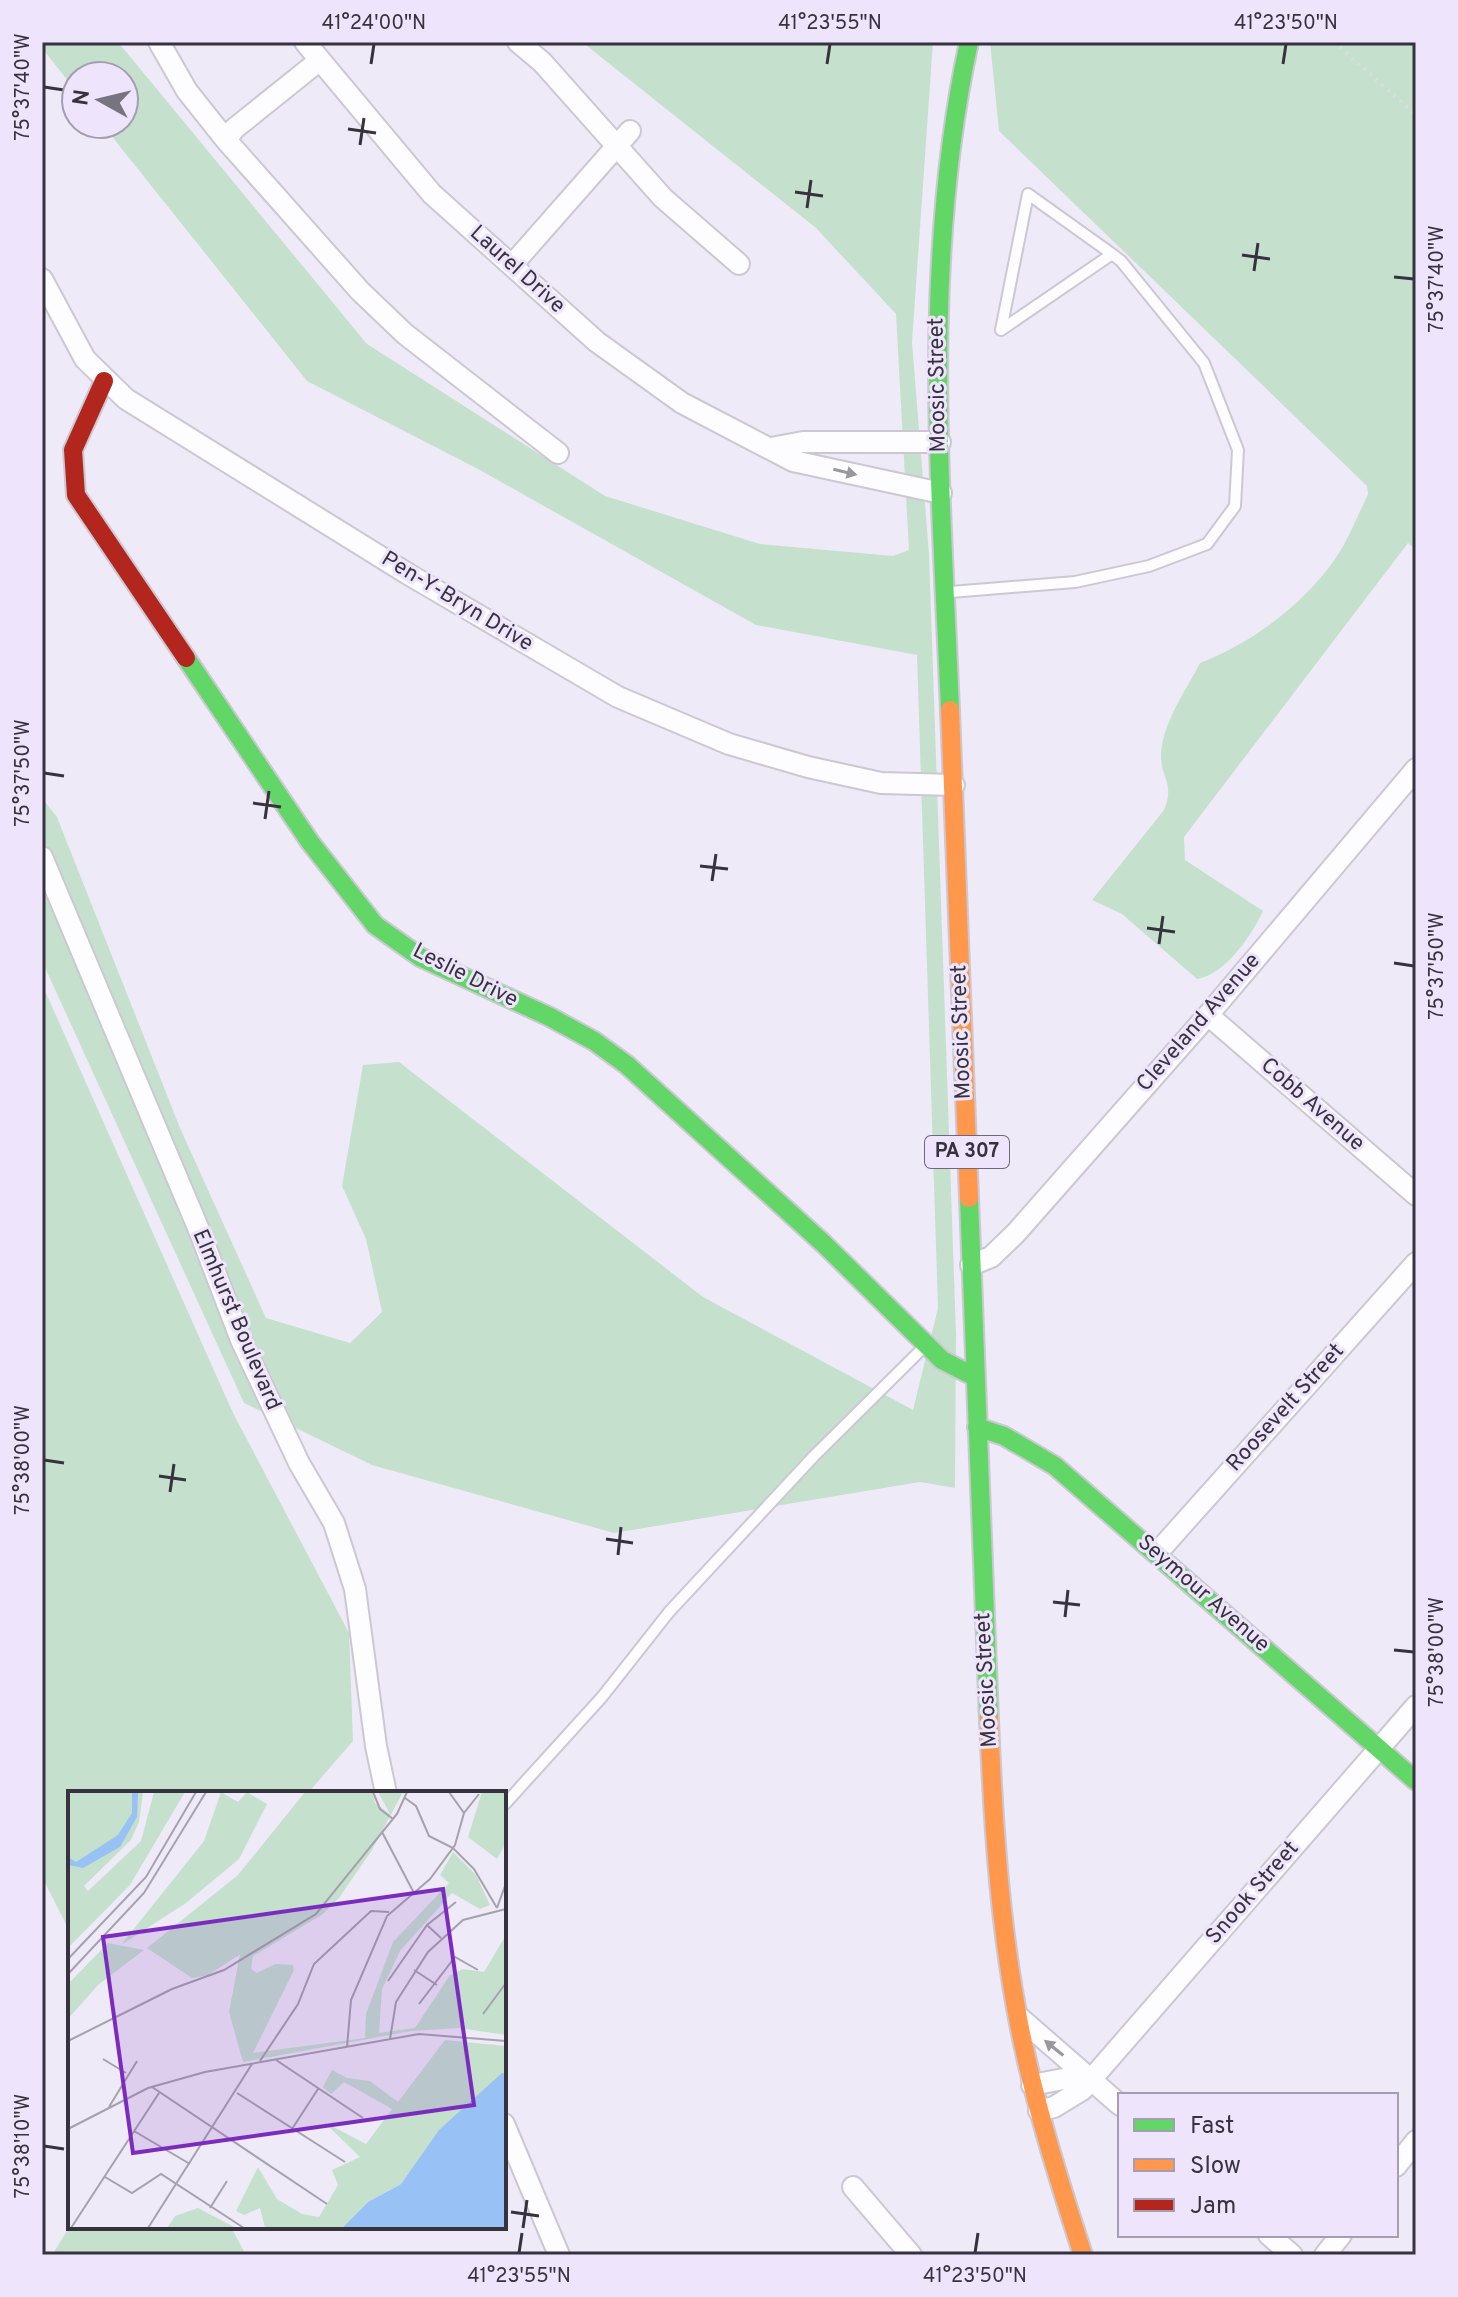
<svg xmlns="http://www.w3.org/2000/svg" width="1458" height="2297" viewBox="0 0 1458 2297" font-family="Overpass,sans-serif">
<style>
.green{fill:#c5e1ce}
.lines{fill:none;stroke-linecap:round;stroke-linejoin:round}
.lane-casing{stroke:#ccc8d3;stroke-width:14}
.street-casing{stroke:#ccc8d3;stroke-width:24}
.fast-casing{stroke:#ccc8d3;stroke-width:22}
.slow-casing{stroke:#ccc8d3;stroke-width:22}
.jam-casing{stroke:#ccc8d3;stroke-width:22}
.path{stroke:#dcdbdf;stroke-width:4;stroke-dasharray:2 6;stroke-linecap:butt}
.lane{stroke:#fdfcfe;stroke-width:10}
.street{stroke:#fdfcfe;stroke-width:20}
.fast{stroke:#63d668;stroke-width:18}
.slow{stroke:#ff974d;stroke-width:18}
.jam{stroke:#b3261e;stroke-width:18}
.oneway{fill:#9a989e}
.ticks{fill:none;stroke:#37333e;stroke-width:3}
.labels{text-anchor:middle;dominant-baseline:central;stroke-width:6;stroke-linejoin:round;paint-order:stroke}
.shield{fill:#eee5fc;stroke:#6e6877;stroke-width:2}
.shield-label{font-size:20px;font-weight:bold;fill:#37333e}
.street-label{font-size:22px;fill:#37333e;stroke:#eee5fc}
.inset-road{fill:none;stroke:#a5a1ad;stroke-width:2}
.view{fill:#7b2cbf;fill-opacity:0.15;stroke:#7b2cbf;stroke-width:4}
.inset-edge{fill:none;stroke:#37333e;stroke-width:4}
.neatline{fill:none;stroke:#37333e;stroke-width:3}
.ticks-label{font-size:20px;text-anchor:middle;fill:#37333e}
</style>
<rect width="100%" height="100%" fill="#efeaf7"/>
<path class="green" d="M42,42H118L367,344L605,496L760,544L893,556L909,550L896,314L816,228L582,42H933L912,342L929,554L956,1335L955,1488L920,1482L614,1533L372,1465L244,1403L42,961V798L57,817L180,1128L266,1318L350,1343L382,1312L366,1239L342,1186L363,1065L399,1062L703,1297L913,1410L938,1308L917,655L756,625L478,469L307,381L102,124H124V76H76V91L42,48Z
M990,42H1416V550L1408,543L1184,837L1185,860L1263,911C1252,935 1225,975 1197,979L1122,914L1092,900L1164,810C1175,784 1161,779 1161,755C1162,724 1186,690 1200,663C1253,642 1305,604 1337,556C1349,538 1358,515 1368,494L1367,486L999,131Z
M42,984L233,1413L349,1633L353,1741L308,1793H70V1932L42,1877Z
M70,2226L231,2227L246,2255H52Z"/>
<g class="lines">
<g class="lane-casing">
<path id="lane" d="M951,592L1075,582L1149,566L1207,544L1235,506L1238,450L1204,363L1121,261L1112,254L1028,194L1001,330L1112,254
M504,1805L602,1697L669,1612L814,1456L924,1347"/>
</g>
<g class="street-casing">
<path id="street" d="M159,42L187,91L226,140
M305,42L432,194L597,342L682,403L793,461L941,493
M518,42L542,62L663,198L739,264
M320,60L234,129L226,140L360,291L405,334L558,453
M512,265L630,131
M42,279L85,359L126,399L408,574L618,697L729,744L808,767L881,783L954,785
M771,448L803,442H940
M42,857L199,1230L241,1340L299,1463L334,1523L355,1589L376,1746L386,1793
M1208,1015L1416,1195
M971,1265L991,1257L1016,1233L1208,1015L1416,769
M1157,1553L1416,1263
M1020,2018L1120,2105
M1032,2085L1074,2077L1091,2080
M1039,2111L1054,2107L1082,2090L1416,1706
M504,2124L559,2255
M1396,2166L1416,2141
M853,2187L911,2255
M1269,2235L1292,2255
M1325,2255L1341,2235"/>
</g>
<g class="fast-casing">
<path id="fast" d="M186,658L310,842L375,925L420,957L550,1017L594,1041L627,1065L824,1244L942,1360L975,1377
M950,710C941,487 921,263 969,42
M969,1198L989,1720
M977,1427L1004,1436L1055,1466L1416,1781"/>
</g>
<g class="slow-casing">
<path id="slow" d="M950,710L969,1198
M989,1720C993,1818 999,1917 1017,2013C1032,2095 1057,2175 1083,2255"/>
</g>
<g class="jam-casing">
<path id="jam" d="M104,381L73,450L76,495L186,658"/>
</g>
<path class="path" d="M1334,42L1416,115"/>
<use href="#lane" class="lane"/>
<use href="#street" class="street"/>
<use href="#fast" class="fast"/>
<use href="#slow" class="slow"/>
<use href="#jam" class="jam"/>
</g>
<defs><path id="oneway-solid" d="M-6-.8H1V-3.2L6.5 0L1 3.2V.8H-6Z" transform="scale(2)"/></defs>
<g class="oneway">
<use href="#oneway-solid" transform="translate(845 472) rotate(13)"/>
<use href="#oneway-solid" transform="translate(1054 2048) rotate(-141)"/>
</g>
<path class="ticks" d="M371,64L374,44M827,64L830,44M1283,64L1286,44M44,87L64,90M348,129L376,133M360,145L364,118M795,192L823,196M807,208L811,180M1242,255L1270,259M1254,271L1258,243M1394,277L1414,279M44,773L64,776M253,803L281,807M265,819L269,791M700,866L728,869M712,881L716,854M1147,928L1175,932M1159,944L1163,916M1394,963L1414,966M44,1460L64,1463M159,1476L186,1480M170,1492L174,1464M606,1539L633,1543M618,1555L621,1527M1053,1602L1080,1605M1065,1617L1068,1590M1394,1650L1414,1652M44,2146L64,2149M511,2212L539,2216M523,2228L527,2200M519,2253L522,2233M975,2253L978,2233"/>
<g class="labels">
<rect class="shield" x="925" y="1136" width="84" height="32" rx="6"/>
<g class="shield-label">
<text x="967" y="1152">PA 307</text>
</g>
<g class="street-label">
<text transform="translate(517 270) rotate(42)">Laurel Drive</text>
<text transform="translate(938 385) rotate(-91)">Moosic Street</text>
<text transform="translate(457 602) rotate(31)">Pen-Y-Bryn Drive</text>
<text transform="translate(465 976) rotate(27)">Leslie Drive</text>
<text transform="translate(1199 1023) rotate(-49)">Cleveland Avenue</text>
<text transform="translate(962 1032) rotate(-92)">Moosic Street</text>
<text transform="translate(1312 1105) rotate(41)">Cobb Avenue</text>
<text transform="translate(236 1320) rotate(67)">Elmhurst Boulevard</text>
<text transform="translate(1286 1408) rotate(-48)">Roosevelt Street</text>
<text transform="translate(1203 1594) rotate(41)">Seymour Avenue</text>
<text transform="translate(987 1680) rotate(-93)">Moosic Street</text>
<text transform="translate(1253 1893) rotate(-49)">Snook Street</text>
</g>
</g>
<g transform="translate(68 1791)">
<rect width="438" height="438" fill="#efeaf7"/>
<path d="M0,1H75L71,31L63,49L16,95L20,100L73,50L86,1H117L62,94L0,157ZM153,1L170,11L179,1L199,13L171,68L118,112L53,154L136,50ZM237,1H304L307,12L322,23L310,1H335L304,59L271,107L255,123L185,165L183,178L189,182L207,173L225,174L226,179L185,262L297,247L298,223L325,151L381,92L372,84L385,61L408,84L422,114L412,118L384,102L332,160L314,198L311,242L347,237L382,184L395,178L416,181L438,144V244L391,237L343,240L175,271L161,221L172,163L249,114L140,184L124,187L79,157L170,84ZM414,1H438V52L429,68L400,46ZM40,152L76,159L30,194L0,228V193ZM377,249L438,255V283L370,342L333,393L300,411L274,437H197L192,417L176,424L168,420L190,376L209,408L234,423L251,426L270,394L264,379L292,366L256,331L298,353L324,318L276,291L263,303L255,296L264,279L279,287L302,290L330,311ZM130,417L168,437H99L107,425Z" fill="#c5e1ce"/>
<path d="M64,1H70L69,26L52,56L15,77L0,74V66L8,71L50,44L64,22ZM434,282L438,283V437H274L300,411L333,393L371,339Z" fill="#98c1f6"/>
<path class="inset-road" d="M305,1L312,18L325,28M381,1L396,22M337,7L348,15L361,45L385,57L406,78L429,117M314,41L346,102M429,117L438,92M359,134L388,111M0,168L78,86L128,1M346,179L369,194M0,183L76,102L138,1M320,190L359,134L373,147M351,213L387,166L410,179M415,223L438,192M322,248L328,211L360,161L395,129L438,118M0,250L104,198L156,179L248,123L329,23L339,1M279,256L283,209L319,125L362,88L387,54L396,22L411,3M35,268L58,282M208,269L295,327M192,270L230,213L246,173L303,120L321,121M84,296L259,413M169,302L277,371M41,316L69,270M0,338L80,297L137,281L351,243L438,250M224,338L250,298M66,340L122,373M37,386L64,402L93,383L176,437M142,417L159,390M3,437L91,302M80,437L184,273"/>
<path class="view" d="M375,98L406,314L65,362L35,146Z"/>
<rect width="438" height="438" class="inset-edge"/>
</g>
<rect width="1458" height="2297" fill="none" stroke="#eee5fc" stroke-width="88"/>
<rect x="1118" y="2093" width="280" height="144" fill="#eee5fc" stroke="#a59eb0" stroke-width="2"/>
<rect x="1134" y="2119" width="40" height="12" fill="#63d668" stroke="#a59eb0" stroke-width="2"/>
<text x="1190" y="2133" font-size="24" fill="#37333e">Fast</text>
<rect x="1134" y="2159" width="40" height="12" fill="#ff974d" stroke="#a59eb0" stroke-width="2"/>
<text x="1190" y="2173" font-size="24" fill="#37333e">Slow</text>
<rect x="1134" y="2199" width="40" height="12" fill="#b3261e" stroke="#a59eb0" stroke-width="2"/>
<text x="1190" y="2213" font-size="24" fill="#37333e">Jam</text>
<g transform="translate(100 100) rotate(278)"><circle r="38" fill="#eee5fc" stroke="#a59eb0" stroke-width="2"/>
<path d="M0-6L14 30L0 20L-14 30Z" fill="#77737f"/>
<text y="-12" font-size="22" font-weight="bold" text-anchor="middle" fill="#37333e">N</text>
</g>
<rect x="44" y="44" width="1370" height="2209" class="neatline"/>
<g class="ticks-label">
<text x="374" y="29">41°24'00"N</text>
<text x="830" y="29">41°23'55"N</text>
<text x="1286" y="29">41°23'50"N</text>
<text transform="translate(22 87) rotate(-90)" y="7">75°37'40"W</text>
<text transform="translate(1436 279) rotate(-90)" y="7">75°37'40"W</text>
<text transform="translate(22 773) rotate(-90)" y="7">75°37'50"W</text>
<text transform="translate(1436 966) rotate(-90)" y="7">75°37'50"W</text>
<text transform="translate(22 1460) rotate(-90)" y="7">75°38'00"W</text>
<text transform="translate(1436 1652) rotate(-90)" y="7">75°38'00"W</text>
<text transform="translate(22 2146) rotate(-90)" y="7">75°38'10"W</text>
<text x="519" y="2282">41°23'55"N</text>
<text x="975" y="2282">41°23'50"N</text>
</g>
</svg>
